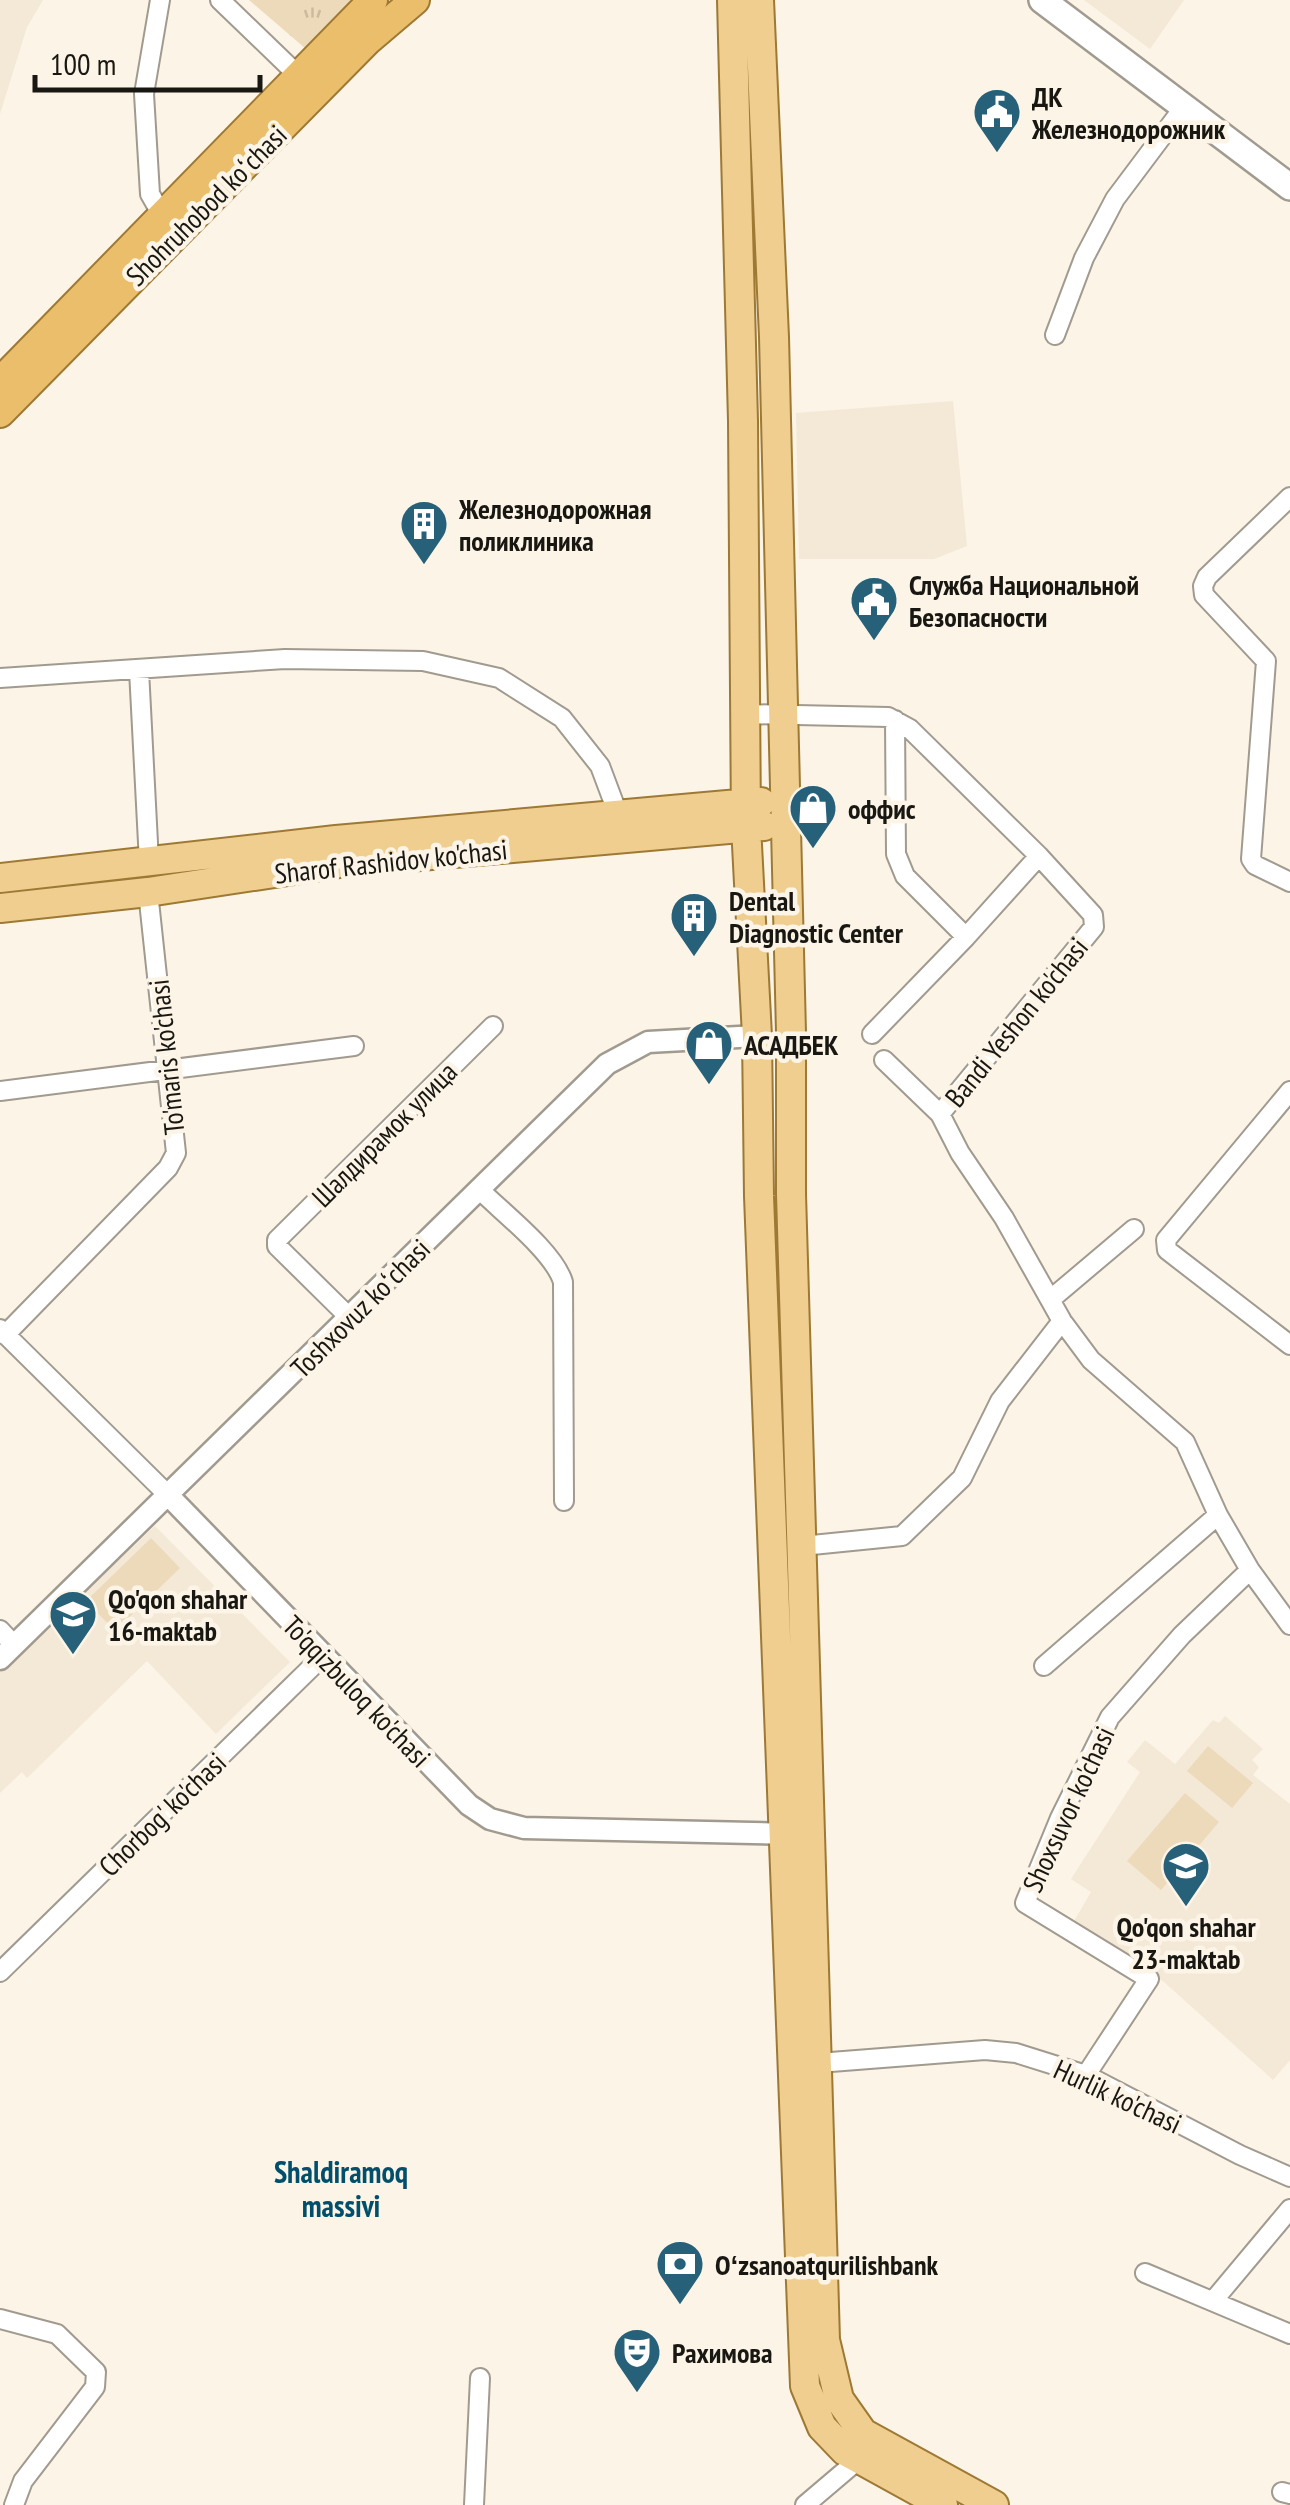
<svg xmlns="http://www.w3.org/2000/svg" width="1290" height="2505" viewBox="0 0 1290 2505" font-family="'PT Sans Narrow',sans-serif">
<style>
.built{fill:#f4e9d6}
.grass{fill:url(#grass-tufts)}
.pitch{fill:#eddaba}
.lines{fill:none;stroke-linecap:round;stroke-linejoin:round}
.minor-casing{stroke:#a19a8f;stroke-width:22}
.tertiary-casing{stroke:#a19a8f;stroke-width:25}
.secondary-casing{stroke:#a19a8f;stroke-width:30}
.primary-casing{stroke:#9e7934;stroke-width:32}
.trunk-casing{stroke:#9e7934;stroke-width:32}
.minor{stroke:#fff;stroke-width:18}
.tertiary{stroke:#fff;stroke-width:20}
.secondary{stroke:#fff;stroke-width:25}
.primary{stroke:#efce90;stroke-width:28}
.trunk{stroke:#eabe6b;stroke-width:28}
.labels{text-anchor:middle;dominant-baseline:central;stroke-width:9;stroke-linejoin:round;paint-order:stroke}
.poi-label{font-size:28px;font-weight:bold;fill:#191712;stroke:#fbf4e7;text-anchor:start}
.street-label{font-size:28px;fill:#191712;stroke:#fbf4e7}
.neighbourhood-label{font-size:30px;font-weight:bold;fill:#014f6b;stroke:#fbf4e7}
</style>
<defs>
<pattern id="grass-tufts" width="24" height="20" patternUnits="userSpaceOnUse" patternTransform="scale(2.5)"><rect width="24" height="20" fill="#eddaba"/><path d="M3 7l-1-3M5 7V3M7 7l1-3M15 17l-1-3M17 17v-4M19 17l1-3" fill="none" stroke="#cbba9f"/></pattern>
</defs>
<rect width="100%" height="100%" fill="#fbf4e7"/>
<path class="built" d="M0,0H43L27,27L0,114Z
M1084,0H1184L1150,49Z
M953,401L967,546L934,559H799L796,413Z
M155,1526L290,1662L216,1734L147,1661L27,1778L22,1772L0,1793V1672Z
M1225,1716L1263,1749L1252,1760L1259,1767L1253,1775L1290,1804V2060L1273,2080L1164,1982L1073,1923L1091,1892L1071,1879L1140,1772L1127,1762L1145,1740L1175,1764L1213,1720L1219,1723Z"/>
<path class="grass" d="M249,0H352L306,49Z"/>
<path class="pitch" d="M151,1538L180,1568L115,1631L86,1601Z
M1208,1746L1253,1783L1232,1808L1187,1771Z
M1185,1793L1219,1822L1161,1890L1127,1861Z"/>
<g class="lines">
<g class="minor-casing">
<path id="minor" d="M160,0L144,94L150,194L162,215
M220,0L305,82
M1055,335L1084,258L1115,199L1184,107
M1290,497L1207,577L1203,586L1204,595L1266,661L1251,859L1255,865L1290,882
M139,670L149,862
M0,678L285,659L423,661L499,678L562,718L600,766L618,814
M745,714L888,717L910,729L1039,856L1093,915L1094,927L940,1114L960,1153L1004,1218L1062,1321L1091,1360L1185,1442L1218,1515L1250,1570L1290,1625
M895,720L896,854L905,876L966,937
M872,1034L966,937L1039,856
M884,1060L940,1114
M0,1091L354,1046
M1290,1091L1166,1240L1167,1250L1290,1345
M480,1190C503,1213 554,1252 563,1282L564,1501
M1051,1299L1134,1229
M350,1318L277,1246V1240L493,1026
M0,1329L169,1496
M5,1335L168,1168L176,1153L148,892
M802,1546L902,1536L962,1478L1000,1401L1062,1321
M0,1630L14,1645
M1044,1666L1218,1515
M0,1972L323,1656
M818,2063L985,2050L1016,2053L1086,2075L1240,2155L1290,2177
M1086,2075L1149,1979L1025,1903L1060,1818L1110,1717L1182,1635L1250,1570
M1145,2273L1290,2334
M1213,2301L1290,2209
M0,2319L57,2334L96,2372L95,2387L23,2481L14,2505
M1282,2492L1290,2494
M474,2505L480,2378
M805,2505L858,2460"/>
</g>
<g class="tertiary-casing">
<path id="tertiary" d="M169,1496L469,1805L490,1819L524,1828L796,1834
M0,1659L607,1064L648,1042L757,1036"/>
</g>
<g class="secondary-casing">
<path id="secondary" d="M1042,0L1290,187"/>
</g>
<g class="primary-casing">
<path id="primary" d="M732,0L743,421L746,826L757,1036L759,1196L805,2386L822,2427L845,2451L943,2505
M759,0L774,337L791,1033V1194L825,2340L839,2399L863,2433L994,2505
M0,878L336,840L761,802
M0,908L148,892L340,863L764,826"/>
</g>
<g class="trunk-casing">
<path id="trunk" d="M0,382L373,0
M0,413L368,40L415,0"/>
</g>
<use href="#minor" class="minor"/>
<use href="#tertiary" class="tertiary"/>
<use href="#secondary" class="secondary"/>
<use href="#primary" class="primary"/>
<use href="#trunk" class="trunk"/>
</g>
<defs>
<g id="civic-pin" transform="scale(2.5)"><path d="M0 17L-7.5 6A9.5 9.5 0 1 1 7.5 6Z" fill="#276079" stroke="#fbf4e7"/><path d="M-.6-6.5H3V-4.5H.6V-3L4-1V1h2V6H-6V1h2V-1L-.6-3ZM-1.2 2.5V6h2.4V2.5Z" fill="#fff"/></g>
<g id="building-pin" transform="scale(2.5)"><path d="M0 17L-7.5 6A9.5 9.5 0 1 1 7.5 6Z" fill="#276079" stroke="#fbf4e7"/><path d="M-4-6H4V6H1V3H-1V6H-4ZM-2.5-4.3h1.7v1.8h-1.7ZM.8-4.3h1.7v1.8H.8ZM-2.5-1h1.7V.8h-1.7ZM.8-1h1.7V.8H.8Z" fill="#fff"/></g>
<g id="shop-pin" transform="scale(2.5)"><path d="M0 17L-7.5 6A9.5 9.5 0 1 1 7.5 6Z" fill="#276079" stroke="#fbf4e7"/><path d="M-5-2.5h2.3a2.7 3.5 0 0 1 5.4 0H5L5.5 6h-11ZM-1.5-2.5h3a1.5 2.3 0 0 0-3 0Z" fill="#fff"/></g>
<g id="school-pin" transform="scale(2.5)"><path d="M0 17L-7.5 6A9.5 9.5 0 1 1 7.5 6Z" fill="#276079" stroke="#fbf4e7"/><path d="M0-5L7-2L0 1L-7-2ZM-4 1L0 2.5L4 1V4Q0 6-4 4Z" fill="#fff"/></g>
<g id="bank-pin" transform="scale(2.5)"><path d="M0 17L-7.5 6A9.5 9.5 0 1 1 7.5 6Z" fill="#276079" stroke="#fbf4e7"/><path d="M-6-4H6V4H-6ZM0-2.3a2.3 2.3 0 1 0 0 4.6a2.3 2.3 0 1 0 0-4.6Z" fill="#fff"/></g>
<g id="theatre-pin" transform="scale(2.5)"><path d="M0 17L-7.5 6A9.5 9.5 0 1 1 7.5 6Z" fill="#276079" stroke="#fbf4e7"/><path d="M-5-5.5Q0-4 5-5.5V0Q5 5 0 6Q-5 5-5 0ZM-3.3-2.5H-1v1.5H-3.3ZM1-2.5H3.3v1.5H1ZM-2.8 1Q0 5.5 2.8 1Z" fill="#fff"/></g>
</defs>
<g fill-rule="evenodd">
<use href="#civic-pin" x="997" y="112"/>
<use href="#building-pin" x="424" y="524"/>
<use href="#civic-pin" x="874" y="600"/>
<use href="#shop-pin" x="813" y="808"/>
<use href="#building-pin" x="694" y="916"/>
<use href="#shop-pin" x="709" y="1044"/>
<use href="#school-pin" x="73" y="1614"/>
<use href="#school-pin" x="1186" y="1866"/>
<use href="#bank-pin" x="680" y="2264"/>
<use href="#theatre-pin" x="637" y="2352"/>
</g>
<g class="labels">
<g class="poi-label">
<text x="1032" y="96">ДК<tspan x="1032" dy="32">Железнодорожник</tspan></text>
<text x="459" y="508">Железнодорожная<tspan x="459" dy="32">поликлиника</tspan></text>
<text x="909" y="584">Служба Национальной<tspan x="909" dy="32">Безопасности</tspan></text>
<text x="848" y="808">оффис</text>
<text x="729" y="900">Dental<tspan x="729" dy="32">Diagnostic Center</tspan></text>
<text x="744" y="1044">АСАДБЕК</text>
<text x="108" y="1598">Qo'qon shahar<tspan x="108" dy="32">16-maktab</tspan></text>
<text x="1186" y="1926" text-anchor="middle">Qo'qon shahar<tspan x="1186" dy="32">23-maktab</tspan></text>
<text x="715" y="2264">Oʻzsanoatqurilishbank</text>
<text x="672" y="2352">Рахимова</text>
</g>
<g class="street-label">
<text transform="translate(206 205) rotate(-45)">Shohruhobod koʻchasi</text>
<text transform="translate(391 861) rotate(-6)">Sharof Rashidov ko'chasi</text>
<text transform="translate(1016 1022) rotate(-51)">Bandi Yeshon ko'chasi</text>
<text transform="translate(166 1057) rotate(-96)">To'maris ko'chasi</text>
<text transform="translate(384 1134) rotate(-45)">Шалдирамок улица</text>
<text transform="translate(360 1308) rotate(-45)">Toshxovuz koʻchasi</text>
<text transform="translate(357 1691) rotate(46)">To'qqizbuloq ko'chasi</text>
<text transform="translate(1068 1809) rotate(-65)">Shoxsuvor ko'chasi</text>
<text transform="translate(162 1814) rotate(-44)">Chorbog' ko'chasi</text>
<text transform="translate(1118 2096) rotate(25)">Hurlik ko'chasi</text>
</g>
<g class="neighbourhood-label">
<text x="341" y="2171">Shaldiramoq<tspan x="341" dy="34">massivi</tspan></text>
</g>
</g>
<path d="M35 75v15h225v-15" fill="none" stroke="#191712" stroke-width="5"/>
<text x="50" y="75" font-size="30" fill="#191712" stroke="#fbf4e7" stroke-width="8" paint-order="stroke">100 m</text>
</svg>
